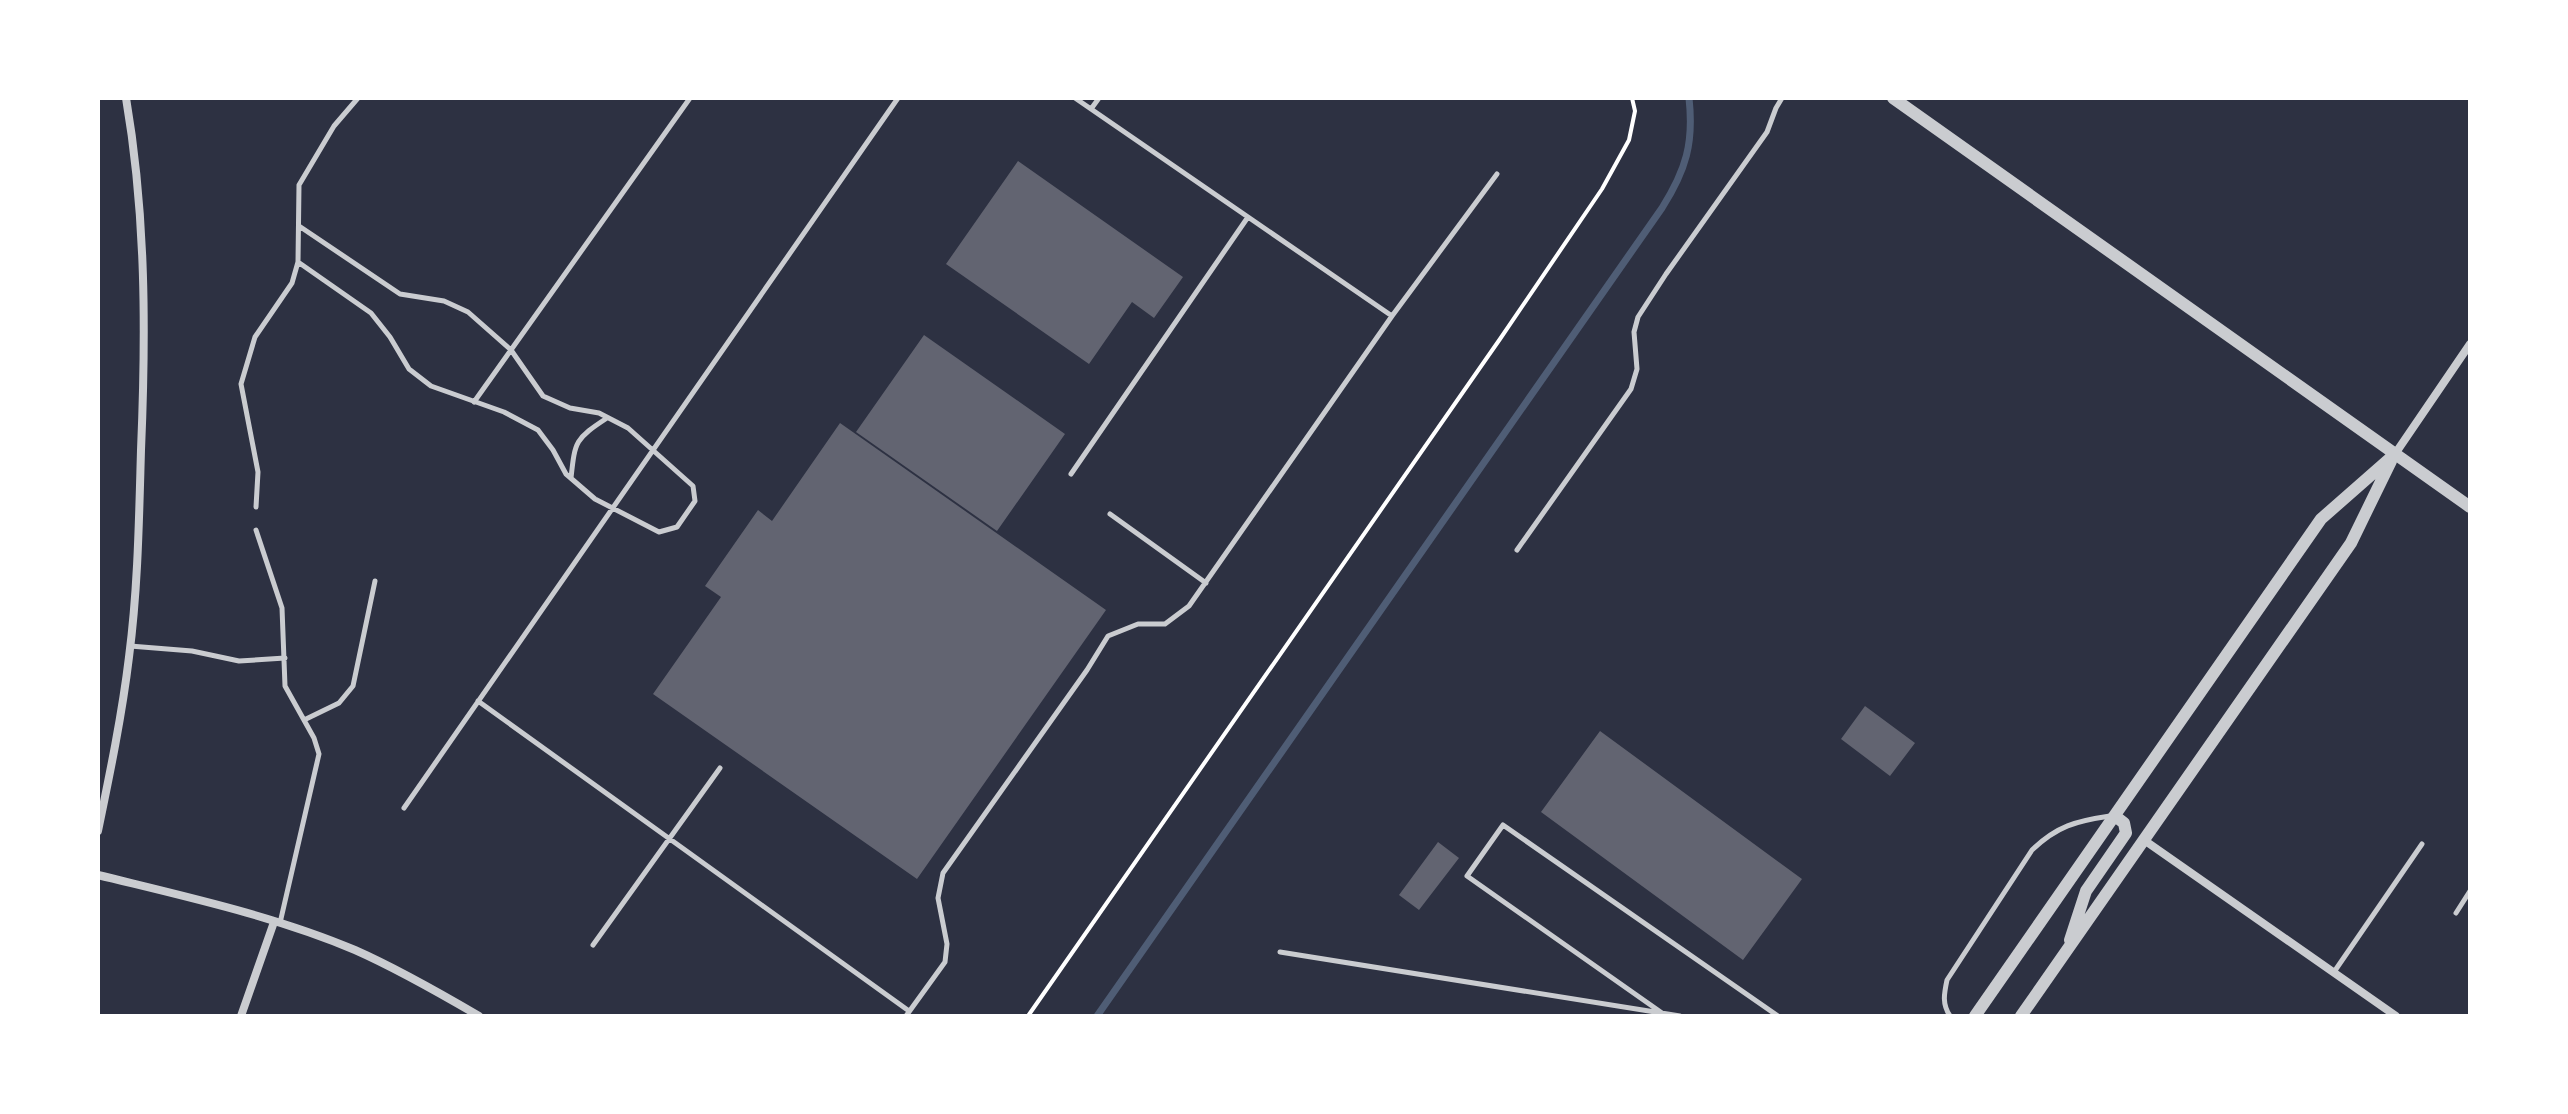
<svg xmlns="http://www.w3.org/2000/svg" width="2568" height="1114" viewBox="0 0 2568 1114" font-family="'Roboto Condensed',sans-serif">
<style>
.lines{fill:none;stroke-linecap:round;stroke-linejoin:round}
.stream{stroke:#4f5d75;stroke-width:7}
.building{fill:#626471}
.path{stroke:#fff;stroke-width:4}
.service{stroke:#caccd0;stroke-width:5}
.minor{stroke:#caccd0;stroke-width:8}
.tertiary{stroke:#caccd0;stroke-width:12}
</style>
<rect width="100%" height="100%" fill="#2d3142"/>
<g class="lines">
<path class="stream" d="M1097,1016L1662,208C1686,170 1694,143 1689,98"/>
</g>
<path class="building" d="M1018,161L1183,277L1154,318L1132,302L1089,364L946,264Z
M924,335L1065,434L997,531L856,432Z
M840,423L1106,610L917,879L653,694L721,597L705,586L758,510L772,521Z
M1865,706L1915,743L1890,776L1841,739Z
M1600,731L1802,879L1743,960L1541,812Z
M1438,842L1459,858L1419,910L1399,895Z"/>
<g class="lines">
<path class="path" d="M1028,1016L1500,339L1602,189L1629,140L1635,111L1632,98"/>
<path class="service" d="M1075,98L1392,316
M1091,109L1099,98
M298,262L371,313L390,337L409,369L431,386L504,412L538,430L553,450L566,474L595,499L659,532L677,527L695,501L693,486L628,428L599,413L570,408L543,396L511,350L468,312L444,301L400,294L299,226
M474,402L690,98
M1071,474L1248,217
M571,478C575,441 575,439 607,418
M256,507L258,472L241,384L255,337L292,283L298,262L299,185L334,126L358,98
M1110,514L1206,583
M256,530L282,608L285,686L314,738L319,754L280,923
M1517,550L1631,389L1637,369L1634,332L1638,317L1666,274L1767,132L1776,108L1782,98
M130,646L192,651L239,661L285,658
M478,701L909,1011
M304,720L339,703L353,686L375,581
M404,808L898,98
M2456,913L2470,891
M593,945L720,768
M1280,952L1680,1016
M2334,972L2422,844
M1662,1013L1467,876L1503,825L1778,1016
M906,1016L945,962L947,944L938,898L943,873L1087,670L1108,636L1138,624H1165L1189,606L1392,316L1497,174
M1950,1016C1942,1004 1944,994 1947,980L2032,850C2057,826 2076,821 2110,816"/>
<path class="minor" d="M2395,454L2470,344
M98,831C110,773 122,715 129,657C138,588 139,519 141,450C146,332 146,215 126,98
M2144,840L2396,1016
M98,875C183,896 275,916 355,950C398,969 438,992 479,1016
M241,1016L274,922"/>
<path class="tertiary" d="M1893,98L2470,507
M2070,940L2086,891L2126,833L2124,823L2115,816
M1975,1016L2321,519L2395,454
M2021,1016L2351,543L2391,461"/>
</g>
<rect width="2568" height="1114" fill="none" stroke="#ffffff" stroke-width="200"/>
</svg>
